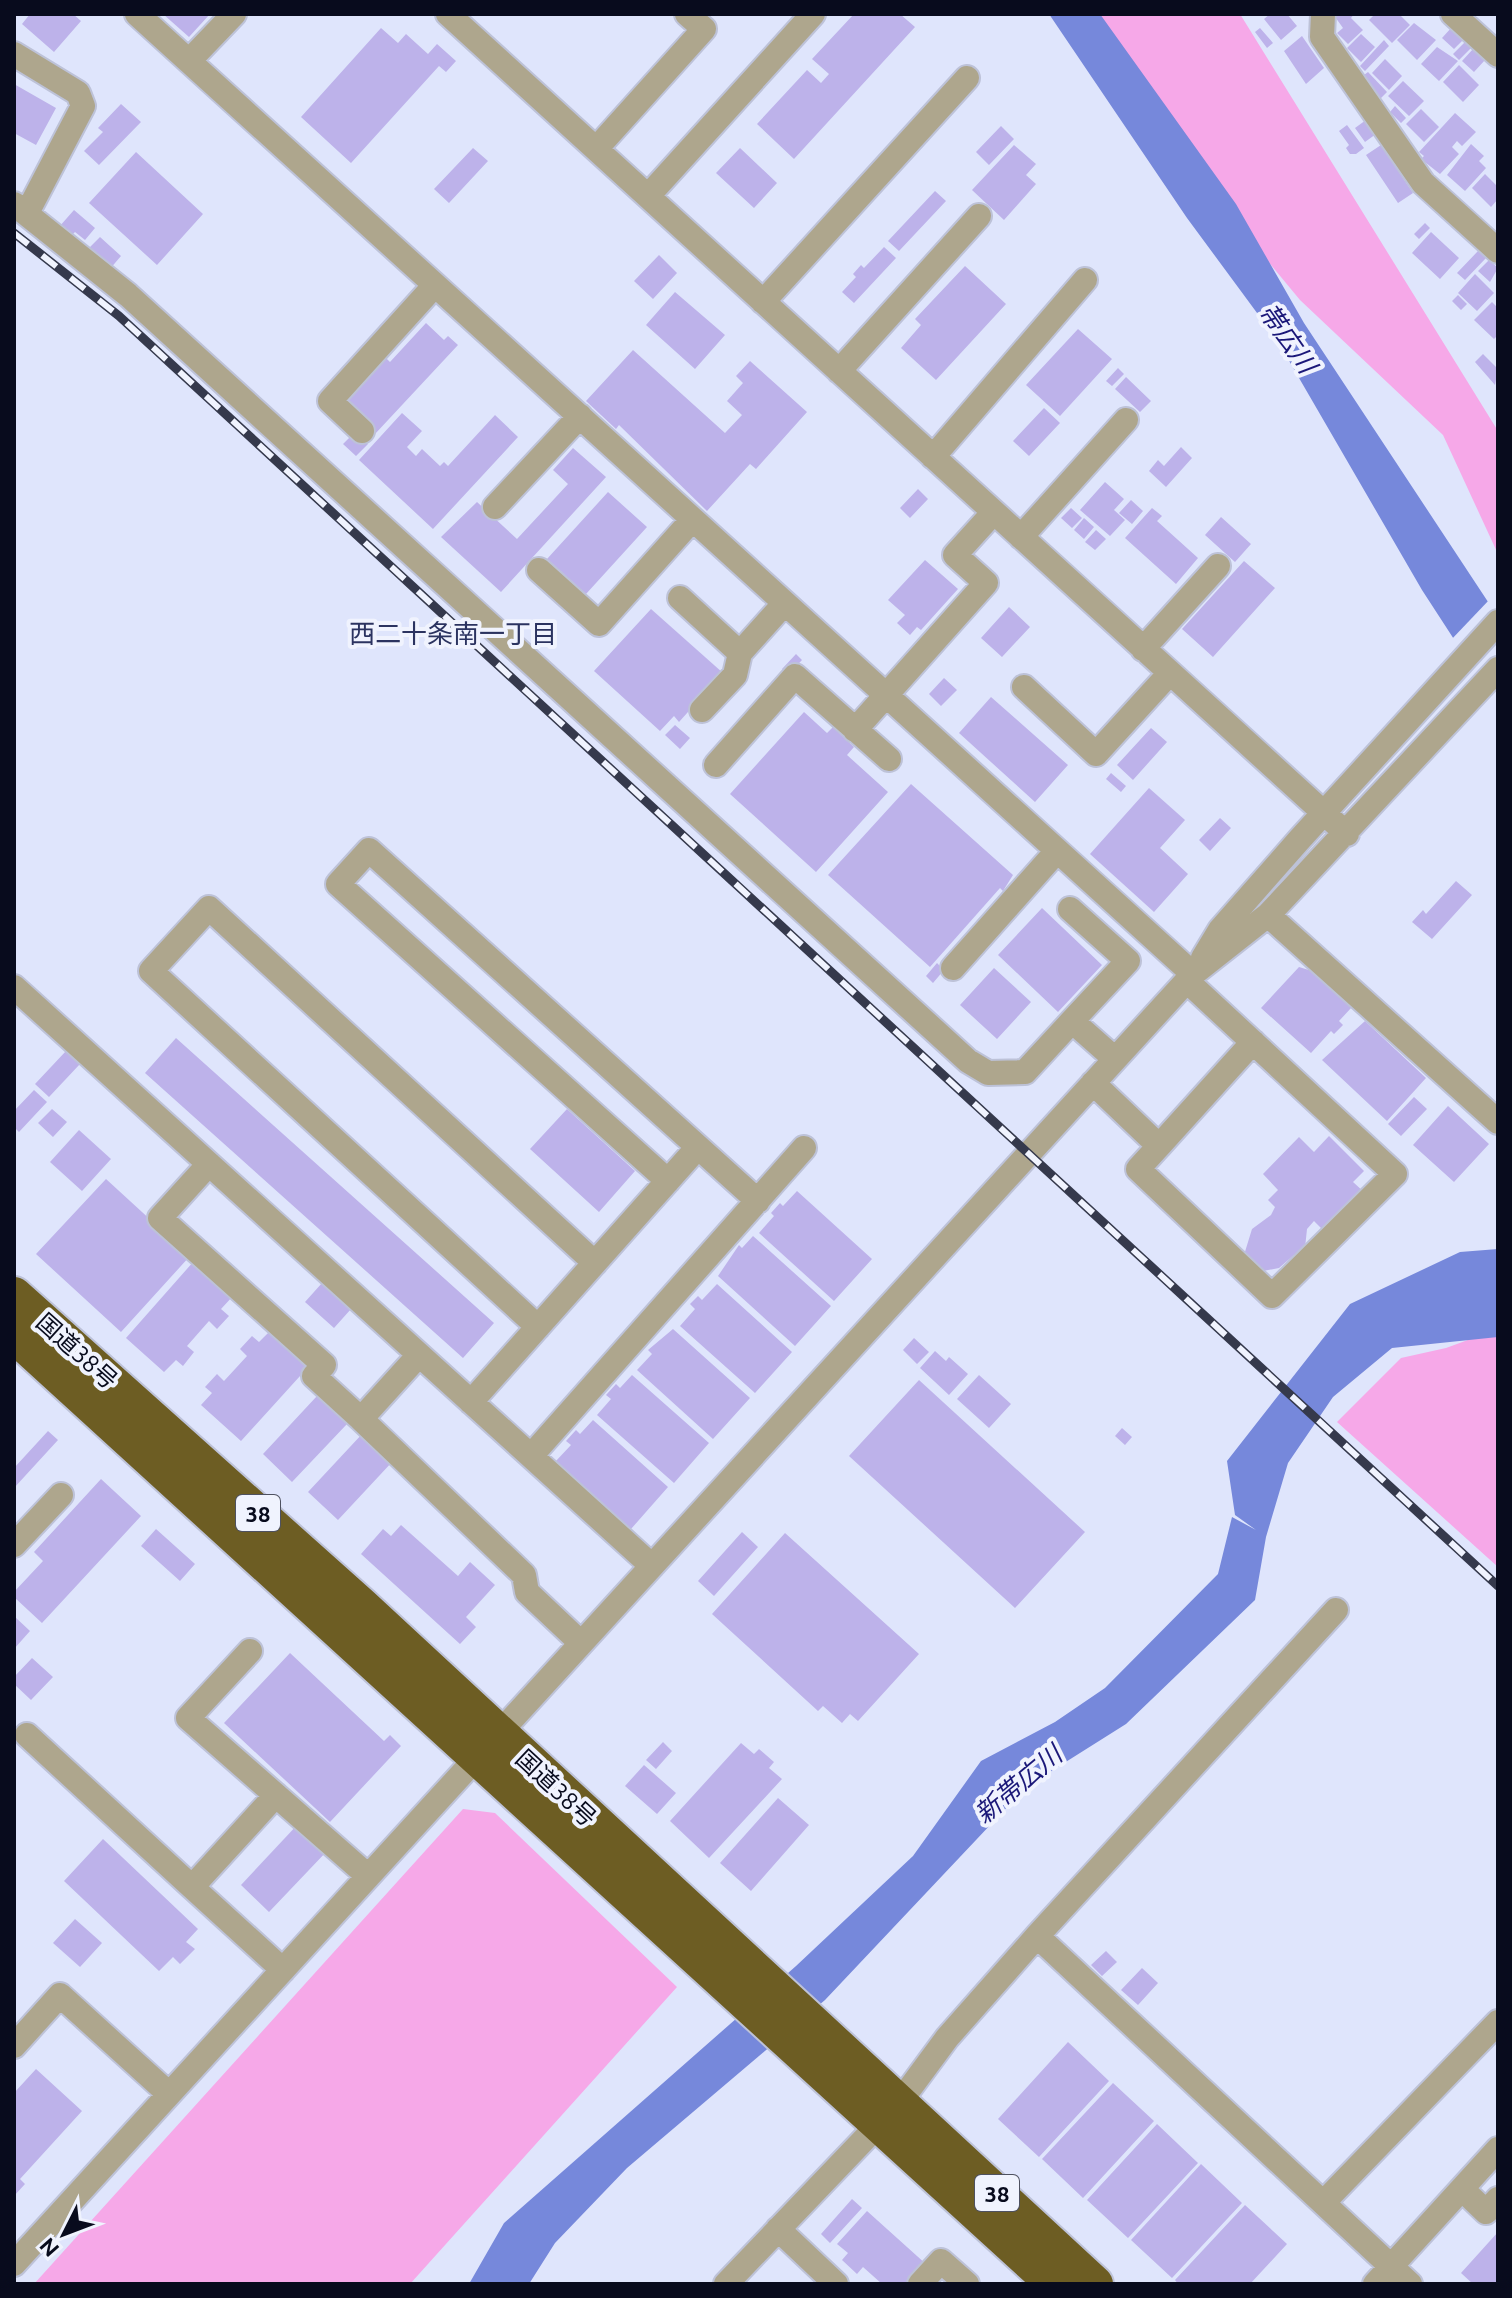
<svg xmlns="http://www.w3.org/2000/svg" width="1512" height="2298" viewBox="0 0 1512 2298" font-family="Ubuntu,'Noto Sans JP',sans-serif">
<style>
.green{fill:#f6a8e8}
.water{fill:#7688db}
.pier{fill:#dfe5fc}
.building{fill:#bdb2ea}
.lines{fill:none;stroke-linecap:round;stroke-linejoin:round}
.minor-casing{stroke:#bdc2d8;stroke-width:28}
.highway-casing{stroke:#bdc2d8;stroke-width:40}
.minor{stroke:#aea68d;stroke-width:24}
.highway{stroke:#6d5d23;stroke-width:36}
.rail-casing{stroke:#35394c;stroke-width:9}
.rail{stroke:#f0f3fe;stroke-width:6;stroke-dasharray:18;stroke-linecap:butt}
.labels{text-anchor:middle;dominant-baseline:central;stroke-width:8;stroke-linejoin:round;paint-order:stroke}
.shield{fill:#f0f3fe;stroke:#4e5160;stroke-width:2}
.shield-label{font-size:22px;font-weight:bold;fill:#080b1d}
.street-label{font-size:24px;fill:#080b1d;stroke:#f0f3fe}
.water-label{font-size:26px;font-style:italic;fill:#1b1879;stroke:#f0f3fe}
.neighbourhood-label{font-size:26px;fill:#2b3360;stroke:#f0f3fe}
</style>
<rect width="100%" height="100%" fill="#dfe5fc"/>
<path class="green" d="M1087,14H1240L1498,431V554L1443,435L1300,300L1223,207Z
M1498,1329V1567L1337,1422L1401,1358L1446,1348Z
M463,1809L495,1813L677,1987L410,2284H34Z"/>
<path class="water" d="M1049,14H1100L1236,204L1304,323L1498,617V707L1422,590L1277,340L1187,218Z
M1498,1249V1337L1392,1348L1333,1397L1288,1463L1266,1537L1255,1600L1126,1724L1026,1787L825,2000L627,2168L555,2243L529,2284H469L504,2223L796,1966L913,1856L981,1761L1055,1722L1105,1688L1218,1574L1232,1517L1256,1530L1235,1515L1227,1461L1350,1304L1460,1252Z"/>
<path class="pier" d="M1490,599L1498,610V711L1450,641Z"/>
<path class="building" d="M30,14H73L81,21L54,52L22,24Z
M163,14H210L189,37Z
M854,14H900L915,27L794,159L757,124L807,70L821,83L829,74L812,59Z
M1270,14H1287L1297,26L1281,40L1264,19Z
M1333,14H1354L1351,18L1363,30L1348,44L1337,33L1343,28Z
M1375,14H1399L1410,25L1392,43L1369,20Z
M1414,23L1436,40L1417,60L1397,40Z
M1452,27L1464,39L1454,49L1442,38Z
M381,28L398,43L406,34L428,54L437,44L456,61L446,72L439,66L351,163L301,117Z
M1260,28L1273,43L1267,48L1255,32Z
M1361,34L1375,47L1361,62L1347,48Z
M1302,36L1324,68L1306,84L1284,51Z
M1384,40L1389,46L1365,71L1360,66Z
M1467,40L1473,46L1459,60L1453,54Z
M1437,47L1458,61L1439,81L1421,64Z
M1473,49L1485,60L1474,72L1462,61Z
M1385,59L1402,76L1389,90L1372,73Z
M1459,65L1479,85L1463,102L1443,82Z
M1368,72L1387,92L1380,99L1364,75Z
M1403,81L1424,101L1409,116L1388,96Z
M14,84L56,108L36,145L14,133Z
M121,104L141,122L99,165L84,151L103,132L98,128Z
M1395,106L1406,118L1401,123L1390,112Z
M1421,109L1439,127L1424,142L1406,124Z
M1455,113L1476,132L1462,146L1457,141L1452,147L1459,154L1440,174L1421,159L1424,156L1419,152Z
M1366,120L1376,134L1365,142L1355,128Z
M1347,125L1364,148L1356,154H1350L1346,148L1349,145L1339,131Z
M1001,126L1014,139L989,165L976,152Z
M1471,144L1484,156L1479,161L1486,168L1465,191L1447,175Z
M1014,145L1036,164L1026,175L1036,184L1004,220L972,190Z
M1381,145L1413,193L1398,203L1366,155Z
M473,148L488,161L449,203L434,189Z
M740,148L777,183L754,208L716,173Z
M136,152L203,214L157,265L89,203Z
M1485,174L1498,187V199L1491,207L1472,188Z
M935,191L946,201L899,251L888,241Z
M74,210L95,228L85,240L75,232L70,237L59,227Z
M1425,223L1430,228L1419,239L1414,234Z
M1431,232L1459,258L1440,279L1412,253Z
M100,237L121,256L109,270L87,250Z
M884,247L896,258L854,303L842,292L856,277L853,274L861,265L864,268Z
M1478,251L1486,258L1465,280L1457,273Z
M659,255L677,273L653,299L634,281Z
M1489,260L1498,268L1490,282L1478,271Z
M965,266L1006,304L936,380L901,348L921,325L915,319Z
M1475,274L1494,293L1477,311L1458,293Z
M675,292L725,335L695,369L646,325Z
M1458,295L1467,304L1461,310L1452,301Z
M1492,302L1498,308V335L1494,339L1474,320Z
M426,323L444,340L448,336L458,345L375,434L341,403L385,357L390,362Z
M1078,329L1112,359L1060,416L1026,385Z
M633,350L725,433L742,415L727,401L743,383L736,376L750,361L807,412L756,469L750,464L707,511L619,425L616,429L586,401Z
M1483,354L1498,369L1495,385L1475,362Z
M1118,368L1124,374L1112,386L1106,381Z
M1126,377L1151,401L1140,412L1115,389Z
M1044,408L1060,423L1029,456L1013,441Z
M402,413L422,431L407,447L416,456L422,449L440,466L444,462L448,466L495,415L518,437L433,529L359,460Z
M355,432L368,444L356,456L343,444Z
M1181,447L1192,458L1166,487L1149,471L1158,460L1164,466Z
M573,448L606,477L501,592L441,537L477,502L517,539L568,484L553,470Z
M1105,482L1124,499L1114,510L1125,520L1110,536L1080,510Z
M918,489L928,499L910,518L900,508Z
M608,492L647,527L586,594L547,559Z
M1131,500L1143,511L1132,524L1119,513Z
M1071,508L1082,518L1072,528L1061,518Z
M1152,508L1162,516L1157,521L1198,558L1176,584L1125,538Z
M1221,517L1251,544L1235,562L1205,535Z
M1084,518L1094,527L1084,539L1074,530Z
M1096,530L1106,539L1095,550L1085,542Z
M925,560L958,589L921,630L917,627L910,635L897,623L905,615L888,600Z
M1244,561L1275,588L1213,657L1182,629Z
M1009,607L1030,627L1002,657L981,638Z
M651,609L723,673L679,722L674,716L660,731L594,671Z
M796,654L802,660L788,675L782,669Z
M944,678L957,690L941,706L929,694Z
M991,697L1068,765L1035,802L959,733Z
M804,712L827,733L833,727L854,747L847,755L888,792L816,872L730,794Z
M675,725L690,738L680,749L665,735Z
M1151,728L1167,742L1133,780L1117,765Z
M1111,773L1126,786L1121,792L1106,779Z
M911,784L1013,875L1003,891L1000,888L930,967L828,875Z
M1149,788L1185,820L1160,848L1188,874L1154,912L1090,854Z
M1220,818L1231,828L1210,851L1199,840Z
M1456,881L1472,895L1432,939L1412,922L1423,910L1426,914Z
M1042,908L1102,965L1058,1012L998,955Z
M937,963L944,970L933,983L926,976Z
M1299,967L1312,971L1315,968L1352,1007L1339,1021L1343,1025L1334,1034L1331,1031L1311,1053L1261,1008Z
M994,968L1031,1002L997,1039L960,1005Z
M1365,1021L1426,1078L1387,1121L1322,1060Z
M176,1038L494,1323L463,1358L145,1073Z
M66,1051L80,1064L49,1097L35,1084Z
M34,1090L47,1102L19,1132L14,1127V1111Z
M1414,1097L1427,1109L1401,1136L1388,1124Z
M1448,1106L1489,1144L1454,1182L1413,1145Z
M52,1109L67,1122L53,1137L38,1123Z
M567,1109L635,1171L599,1212L530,1149Z
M79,1130L111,1159L82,1191L50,1162Z
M1329,1136L1364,1171L1353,1182L1364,1192L1325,1232L1314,1221L1307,1229L1305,1248L1299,1260L1294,1255L1279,1268L1263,1271L1244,1255L1252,1229L1271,1215L1275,1207L1268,1200L1278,1190L1263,1174L1299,1137L1314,1152Z
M106,1179L190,1256L121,1332L36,1254Z
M797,1191L872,1259L834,1301L759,1233L774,1216L771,1213L780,1203L783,1206Z
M753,1236L831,1306L795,1346L718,1276L739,1245L742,1248Z
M194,1261L233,1296L221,1309L229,1316L217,1329L209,1321L187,1346L194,1352L183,1366L176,1360L164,1372L126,1338Z
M322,1283L351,1309L334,1328L305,1302Z
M717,1284L792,1352L755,1393L680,1326L695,1309L690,1304L698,1296L702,1300Z
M673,1329L750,1398L713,1439L637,1370L652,1354L648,1350Z
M271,1330L310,1365L241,1441L201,1405L212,1393L205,1387L217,1374L224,1381L247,1356L240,1349L252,1336L259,1342Z
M914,1338L929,1352L917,1364L903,1350Z
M935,1351L946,1361L949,1357L968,1374L949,1395L920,1368Z
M632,1375L709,1443L674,1483L597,1415L611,1399L606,1395L616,1384L620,1388Z
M979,1375L1011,1404L989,1428L957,1399Z
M919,1380L1085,1532L1015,1608L849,1456Z
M317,1396L347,1424L292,1482L263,1454Z
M593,1420L668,1487L631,1529L555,1462L571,1445L566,1441L576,1430L580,1434Z
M1122,1428L1132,1437L1125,1445L1115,1436Z
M48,1431L58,1440L14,1488V1468Z
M363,1433L393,1461L338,1520L308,1492Z
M101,1479L141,1516L42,1623L14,1597V1592L43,1561L34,1552Z
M401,1525L458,1576L470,1562L495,1585L466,1617L476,1627L460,1644L361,1554L383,1529L391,1536Z
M156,1529L195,1564L180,1581L141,1546Z
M742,1532L758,1547L714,1596L698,1581Z
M785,1533L919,1654L858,1721L850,1714L842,1723L823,1706L818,1711L712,1614Z
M14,1616L30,1631L14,1649Z
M290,1653L384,1741L390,1735L401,1746L330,1822L224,1723Z
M32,1658L53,1677L31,1700L14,1684V1677Z
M663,1742L672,1751L656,1769L646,1760Z
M741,1743L754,1754L759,1749L774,1762L769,1768L782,1779L709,1858L670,1821Z
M644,1765L676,1793L657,1814L625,1786Z
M778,1798L809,1825L751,1891L720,1863Z
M299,1823L328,1850L269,1912L241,1885Z
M103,1839L198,1929L186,1942L195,1949L180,1964L173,1957L159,1971L64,1881Z
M75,1919L102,1943L80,1967L53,1943Z
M1106,1951L1117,1962L1102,1976L1091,1965Z
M1142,1968L1158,1983L1138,2005L1121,1990Z
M1068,2042L1109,2081L1039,2157L998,2119Z
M36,2069L82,2111L20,2179L25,2184L14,2196V2093Z
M1113,2083L1154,2121L1083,2198L1042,2159Z
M1157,2124L1198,2163L1128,2238L1087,2200Z
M1201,2164L1242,2203L1172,2278L1131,2240Z
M852,2199L862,2208L830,2243L821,2234Z
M1245,2205L1287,2244L1250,2284H1178L1175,2280Z
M867,2211L927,2265L909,2284H882L863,2267L857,2274L842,2260L848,2253L837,2244Z
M1498,2232V2284H1473L1461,2273Z"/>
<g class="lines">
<g class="minor-casing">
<path id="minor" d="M137,14L1193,974
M448,14L1347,834
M1323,14L1322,37L1423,183L1498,251
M1453,14L1498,55
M14,54L78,93L83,106L27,213
M189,61L234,14
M596,149L704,29L687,14
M648,196L813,14
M14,204L128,295L968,1061L988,1073L1025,1072L1072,1021L1115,1059
M763,302L967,78
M839,371L979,216
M362,431L330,401L435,285
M933,457L1085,280
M495,507L580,416
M1021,537L1126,420
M539,570L599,624L692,520
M680,598L740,653L784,604
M1143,649L1218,566
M1024,687L1096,754L1170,673
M702,710L735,675L740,653
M855,730L986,583L955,555L994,512
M716,765L795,676L889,759
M1070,909L1128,961L1072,1021
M1268,915L1498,1122
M1203,958L1220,930L1300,839L1498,622
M953,968L1057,851
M14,987L652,1566
M1093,1083L1159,1146L1253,1042
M1159,1146L1138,1169L1272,1296L1395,1174L1187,981
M209,1164L160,1218L324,1365L314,1376L361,1419
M668,1181L338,884L369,850L758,1201
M538,1327L151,971L209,908L595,1263
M419,1355L361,1419L524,1575L527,1592L581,1643
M471,1402L698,1147
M531,1456L804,1148
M14,1545L61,1495
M250,1651L188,1718L368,1876
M27,1735L192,1887
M276,1795L192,1887L283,1970
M1037,1936L1410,2284
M14,2046L60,1995L169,2094
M1462,2189L1486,2212L1498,2199
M1324,2202L1498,2022
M778,2229L836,2284
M14,2264L1193,974L1268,915L1498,669
M726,2284L899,2103L947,2038L1037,1936L1336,1610
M920,2284L941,2261L967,2284
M1375,2284L1498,2149"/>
</g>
<g class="highway-casing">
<path id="highway" d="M14,1295L362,1606L1095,2284
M14,1335L1054,2284"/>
</g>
<use href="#minor" class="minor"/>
<use href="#highway" class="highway"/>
<g class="rail-casing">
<path id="rail" d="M14,233L119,316L1498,1586"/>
</g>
<use href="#rail" class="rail"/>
</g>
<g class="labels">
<g class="shield">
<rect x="236" y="1495" width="44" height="36" rx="6"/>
<rect x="975" y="2175" width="44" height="36" rx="6"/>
</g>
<g class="shield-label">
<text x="258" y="1513">38</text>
<text x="997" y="2193">38</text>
</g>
<g class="street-label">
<text transform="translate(77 1351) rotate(42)">国道38号</text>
<text transform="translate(556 1788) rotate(43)">国道38号</text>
</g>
<g class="water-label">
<text transform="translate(1288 338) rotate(55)">帯広川</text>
<text transform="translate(1018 1784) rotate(-40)">新帯広川</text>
</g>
<g class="neighbourhood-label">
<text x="453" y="633">西二十条南一丁目</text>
</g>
</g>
<rect width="1512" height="2298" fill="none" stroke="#080b1d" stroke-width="32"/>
<g transform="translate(64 2234) rotate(228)" stroke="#f0f3fe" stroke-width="6" paint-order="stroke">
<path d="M0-6L14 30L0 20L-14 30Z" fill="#080b1d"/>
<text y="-12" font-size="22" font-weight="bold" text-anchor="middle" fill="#080b1d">N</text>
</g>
</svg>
